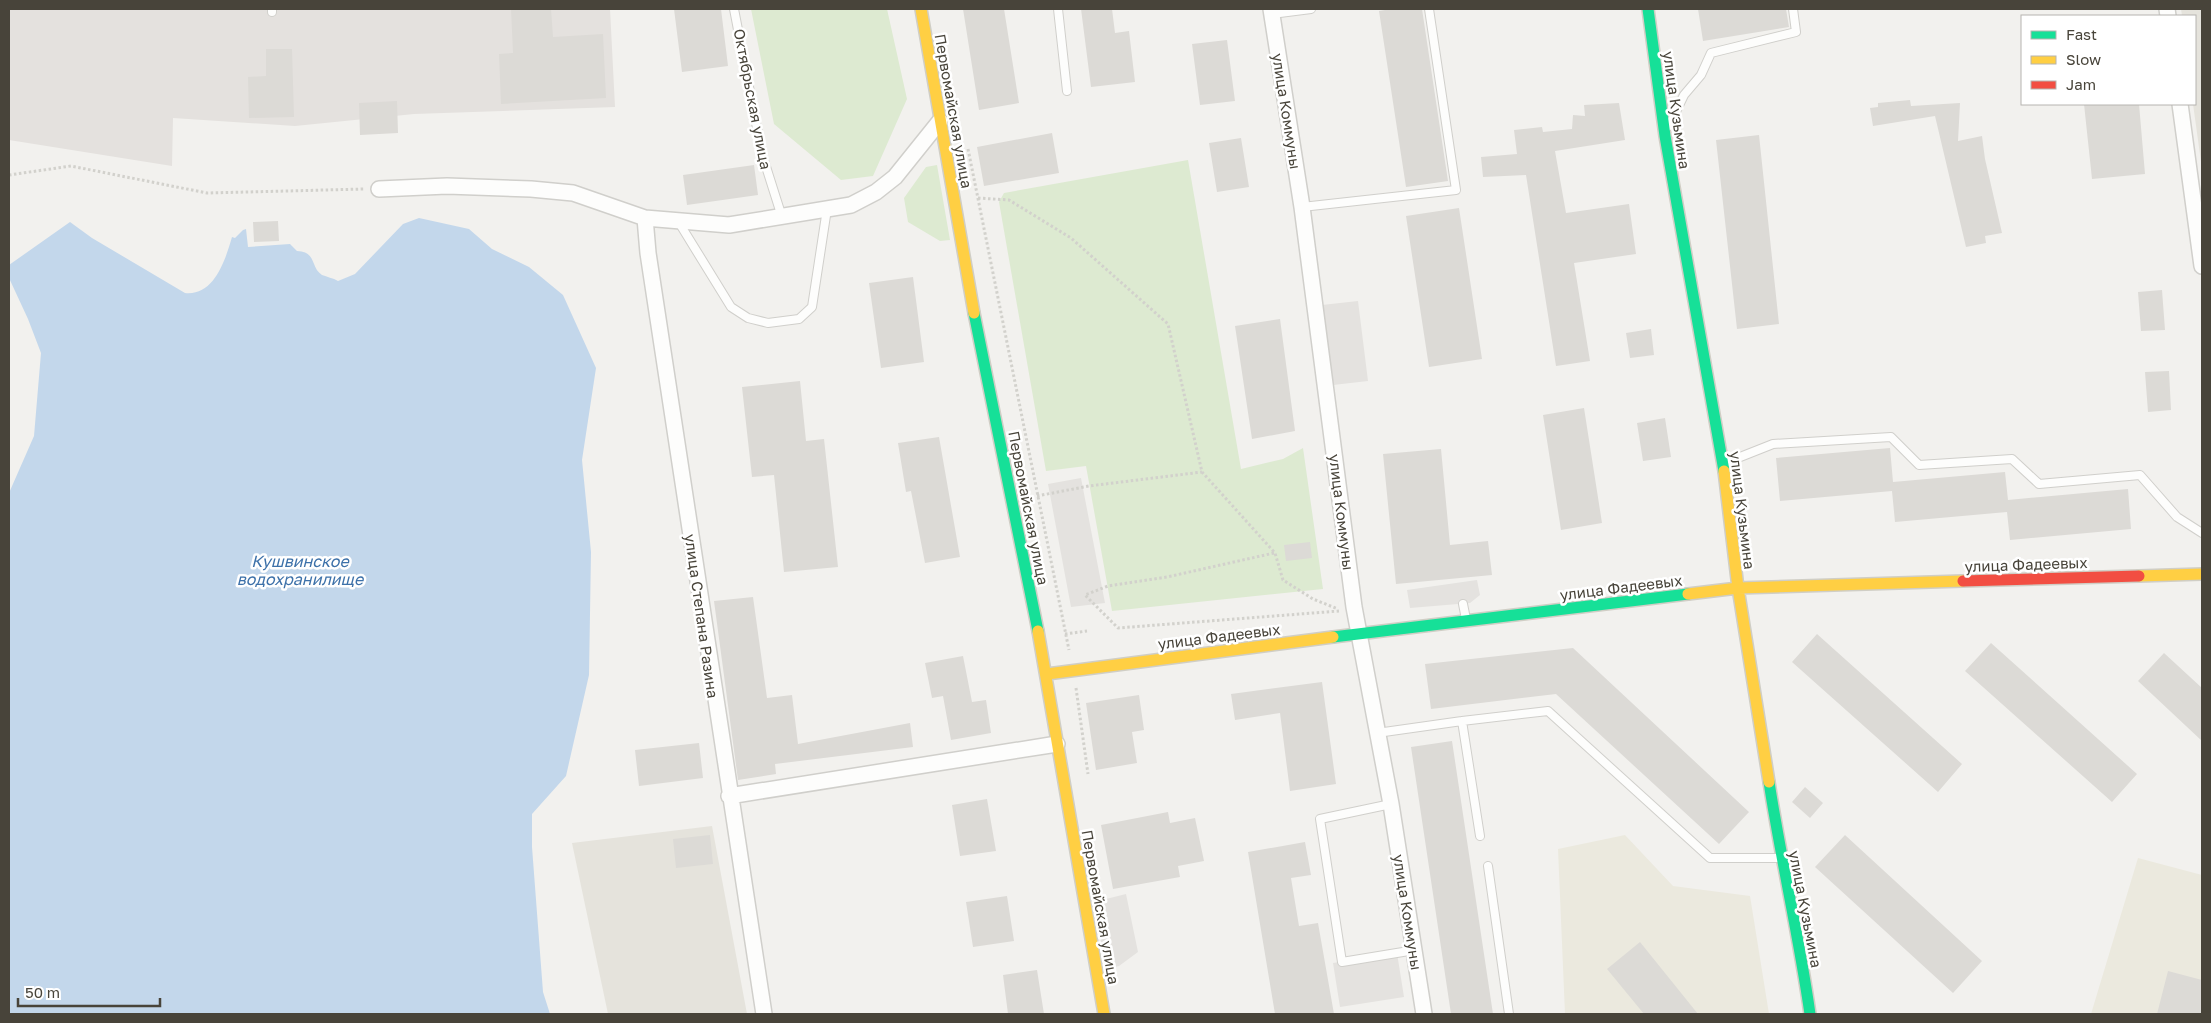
<svg xmlns="http://www.w3.org/2000/svg" width="2211" height="1023" viewBox="0 0 2211 1023" font-family="'Golos Text',sans-serif">
<style>
.residential{fill:#e5e3dc}
.industrial{fill:#e4e1de}
.education{fill:#ebe9de}
.green{fill:#ddead1}
.parking{fill:#e4e2df}
.water{fill:#c3d7eb}
.building{fill:#dcdad6}
.lines{fill:none;stroke-linecap:round;stroke-linejoin:round}
.lane-casing{stroke:#d0cfcb;stroke-width:10}
.street-casing{stroke:#d0cfcb;stroke-width:18}
.fast-casing{stroke:#d0cec5;stroke-width:14}
.slow-casing{stroke:#d0cec5;stroke-width:14}
.jam-casing{stroke:#d0cec5;stroke-width:14}
.path{stroke:#d2d1cc;stroke-width:3;stroke-dasharray:2.5 2.5;stroke-linecap:butt}
.lane{stroke:#fdfdfc;stroke-width:8}
.street{stroke:#fdfdfc;stroke-width:15}
.fast{stroke:#16e098;stroke-width:11}
.slow{stroke:#ffcf43;stroke-width:11}
.jam{stroke:#f24e42;stroke-width:11}
.labels{text-anchor:middle;dominant-baseline:central;stroke-width:5;stroke-linejoin:round;paint-order:stroke}
.street-label{font-size:15px;fill:#48443a;stroke:#fff}
.water-label{font-size:16px;font-style:italic;fill:#3d71a9;stroke:#fff}
</style>
<rect width="100%" height="100%" fill="#f2f1ee"/>
<path class="residential" d="M2181,9H2202V169L2193,104H2195V16H2182Z
M712,826L747,1014H608L572,843Z"/>
<path class="industrial" d="M9,9H610L615,107L414,114L295,126L173,118L172,166L9,140Z"/>
<path class="education" d="M1625,835L1673,886L1750,896L1769,1014H1565L1558,849Z
M2138,858L2202,875V1014H2091Z"/>
<path class="green" d="M751,9H887L907,99L873,176L841,180L774,124Z
M1188,160L1241,469L1283,459L1303,448L1323,589L1112,611L1086,466L1046,471L999,202L1004,193Z
M937,165L950,240L940,241L908,222L904,198L926,167Z"/>
<path class="parking" d="M1358,301L1368,381L1333,385L1322,305Z
M1081,478L1105,603L1071,607L1048,484Z
M1477,580L1480,595L1470,603L1410,608L1407,590Z
M1126,894L1138,952L1119,966L1106,969L1094,902Z
M1397,953L1404,997L1340,1007L1333,963Z"/>
<path class="water" d="M419,218L469,229L492,249L529,267L563,295L596,368L582,460L591,552L589,675L566,776L532,814V847L543,992L550,1014H9V493L34,436L41,353L28,319L9,278V265L70,222L92,238L185,293C214,296 225,261 232,237L235,238L243,230L246,229L248,247L290,244L297,251C317,252 310,267 322,275C327,277 333,278 338,281L355,274L403,224Z"/>
<path class="building" d="M511,9H551L553,37L603,34L606,98L501,104L499,54L513,53Z
M674,9H721L728,66L682,72Z
M963,9H1004L1019,103L979,110Z
M1081,9H1112L1115,33L1129,31L1135,82L1091,87Z
M1391,9H1422L1448,181L1406,187L1379,11Z
M1698,9H1786L1789,27L1703,41Z
M1227,40L1235,101L1200,105L1192,44Z
M266,49H292L294,117L249,118L248,77L266,76Z
M1910,100L1911,106L1960,103L1958,141L1982,136L1985,159L2002,233L1985,236L1986,243L1966,247L1935,116L1873,126L1870,108L1878,107V103Z
M397,101L398,133L360,135L359,103Z
M1619,103L1625,140L1555,151L1566,213L1629,204L1636,254L1574,263L1590,361L1556,366L1526,175L1483,177L1481,157L1517,154L1514,130L1542,127L1543,132L1572,129L1573,115L1585,116L1584,105Z
M2084,104H2139L2145,174L2092,179Z
M1052,133L1059,173L984,186L977,147Z
M1759,135L1779,324L1737,329L1716,140Z
M1241,138L1249,187L1217,192L1209,143Z
M754,165L758,195L687,205L683,175Z
M1459,208L1482,359L1429,367L1406,216Z
M278,221L279,241L254,242L253,222Z
M913,277L924,362L881,368L869,283Z
M2162,290L2165,330L2141,331L2138,292Z
M1280,319L1295,431L1252,439L1235,326Z
M1651,329L1654,355L1630,358L1626,333Z
M2169,371L2171,410L2148,412L2145,372Z
M800,381L806,441L824,439L838,567L784,572L774,475L752,477L742,387Z
M1584,408L1602,523L1561,530L1543,415Z
M1665,418L1671,457L1643,461L1637,423Z
M939,437L960,557L925,563L911,491L906,492L898,443Z
M1890,448L1893,482L2005,472L2008,500L2128,489L2131,529L2010,540L2007,512L1895,522L1892,491L1780,501L1776,458Z
M1441,449L1450,545L1488,541L1492,575L1396,584L1383,454Z
M1310,542L1312,558L1286,561L1284,545Z
M753,597L767,698L792,695L798,744L910,723L913,747L775,764L776,774L738,780L714,601Z
M1817,634L1962,764L1938,792L1792,662Z
M1991,643L2137,774L2112,802L1965,671Z
M1573,648L1749,812L1719,844L1556,694L1431,709L1425,664Z
M2164,653L2202,688V741L2138,681Z
M963,656L972,702L986,700L991,733L951,740L943,696L932,698L925,663Z
M1322,682L1336,784L1290,791L1280,713L1235,720L1231,694Z
M1139,695L1144,730L1132,732L1137,763L1096,770L1086,703Z
M1452,741L1493,1014H1451L1411,747Z
M699,743L703,778L639,786L635,750Z
M1805,787L1823,803L1810,818L1792,802Z
M987,799L996,851L960,856L952,805Z
M1168,812L1170,823L1195,818L1204,861L1178,866L1180,877L1113,889L1101,825Z
M710,835L713,864L676,868L673,839Z
M1845,835L1982,961L1953,993L1815,867Z
M1305,842L1311,875L1291,878L1299,926L1318,923L1334,1014H1275L1248,852Z
M1007,896L1014,941L973,947L966,902Z
M1640,942L1698,1014H1644L1607,969Z
M1037,970L1044,1014H1008L1003,975Z
M2168,971L2202,980V1014H2157Z"/>
<g class="lines">
<g class="lane-casing">
<path id="lane" d="M272,9V12
M734,9L762,154L782,217
M1058,9L1067,91
M1272,14L1311,9
M1669,126L1684,95L1701,75L1711,53L1796,32L1793,9
M1302,207L1456,190L1429,9
M678,221L731,307L748,318L768,323L799,319L812,307L827,209
M1725,463L1773,444L1891,437L1919,465L2012,459L2039,484L2140,475L2177,517L2202,533
M1463,604L1466,619
M1462,721L1480,836
M1377,733L1462,721L1548,711L1710,858H1779
M1391,804L1320,819L1342,962L1415,950
M1488,866L1509,1014"/>
</g>
<g class="street-casing">
<path id="street" d="M1271,9L1302,207L1354,607L1391,804L1424,1014
M2167,9L2168,16
M2180,104L2202,266
M379,189L447,186L531,189L573,193L645,218L729,225L851,205L876,192L895,177L940,121
M645,218L648,253L764,1014
M729,796L1057,744"/>
</g>
<g class="fast-casing">
<path id="fast" d="M1648,9L1665,136L1724,471
M974,313L1038,631
M1333,637L1688,594
M1769,782C1781,860 1799,936 1810,1014"/>
</g>
<g class="slow-casing">
<path id="slow" d="M921,9L974,313
M1724,471L1738,588L1769,782
M2139,576L2202,574
M1688,594L1738,588L1963,581
M1038,631L1104,1014
M1047,674L1333,637"/>
</g>
<g class="jam-casing">
<path id="jam" d="M1963,581L2139,576"/>
</g>
<path class="path" d="M968,149L1069,650
M9,175L71,166L207,193L365,189
M978,198L1009,200L1071,238L1168,324L1202,472L1275,553L1283,580L1313,599L1338,609
M1037,496L1089,486L1202,472
M1274,553L1167,577L1108,586L1085,595L1118,628L1339,611
M1065,634L1087,631
M1076,688L1088,774"/>
<use href="#lane" class="lane"/>
<use href="#street" class="street"/>
<use href="#fast" class="fast"/>
<use href="#slow" class="slow"/>
<use href="#jam" class="jam"/>
</g>
<g class="labels">
<g class="street-label">
<text transform="translate(753 99) rotate(79)">Октябрьская улица</text>
<text transform="translate(1677 110) rotate(82)">улица Кузьмина</text>
<text transform="translate(954 111) rotate(80)">Первомайская улица</text>
<text transform="translate(1287 111) rotate(81)">улица Коммуны</text>
<text transform="translate(1029 508) rotate(79)">Первомайская улица</text>
<text transform="translate(1743 510) rotate(83)">улица Кузьмина</text>
<text transform="translate(1342 512) rotate(83)">улица Коммуны</text>
<text transform="translate(2026 564) rotate(-2)">улица Фадеевых</text>
<text transform="translate(1621 587) rotate(-7)">улица Фадеевых</text>
<text transform="translate(702 616) rotate(82)">улица Степана Разина</text>
<text transform="translate(1219 636) rotate(-7)">улица Фадеевых</text>
<text transform="translate(1101 907) rotate(80)">Первомайская улица</text>
<text transform="translate(1806 909) rotate(79)">улица Кузьмина</text>
<text transform="translate(1408 912) rotate(81)">улица Коммуны</text>
</g>
<g class="water-label">
<text x="300" y="561">Кушвинское<tspan x="300" dy="18">водохранилище</tspan></text>
</g>
</g>
<rect width="2211" height="1023" fill="none" stroke="#48443a" stroke-width="20"/>
<rect x="2021" y="15" width="175" height="90" fill="#ffffff" stroke="#b6b4b0"/>
<rect x="2031" y="31" width="25" height="8" fill="#16e098" stroke="#b6b4b0"/>
<text x="2066" y="40" font-size="15" fill="#48443a">Fast</text>
<rect x="2031" y="56" width="25" height="8" fill="#ffcf43" stroke="#b6b4b0"/>
<text x="2066" y="65" font-size="15" fill="#48443a">Slow</text>
<rect x="2031" y="81" width="25" height="8" fill="#f24e42" stroke="#b6b4b0"/>
<text x="2066" y="90" font-size="15" fill="#48443a">Jam</text>
<path d="M18 998v8h142v-8" fill="none" stroke="#48443a" stroke-width="2.5"/>
<text x="25" y="998" font-size="15" fill="#48443a" stroke="#ffffff" stroke-width="4" paint-order="stroke">50 m</text>
</svg>
